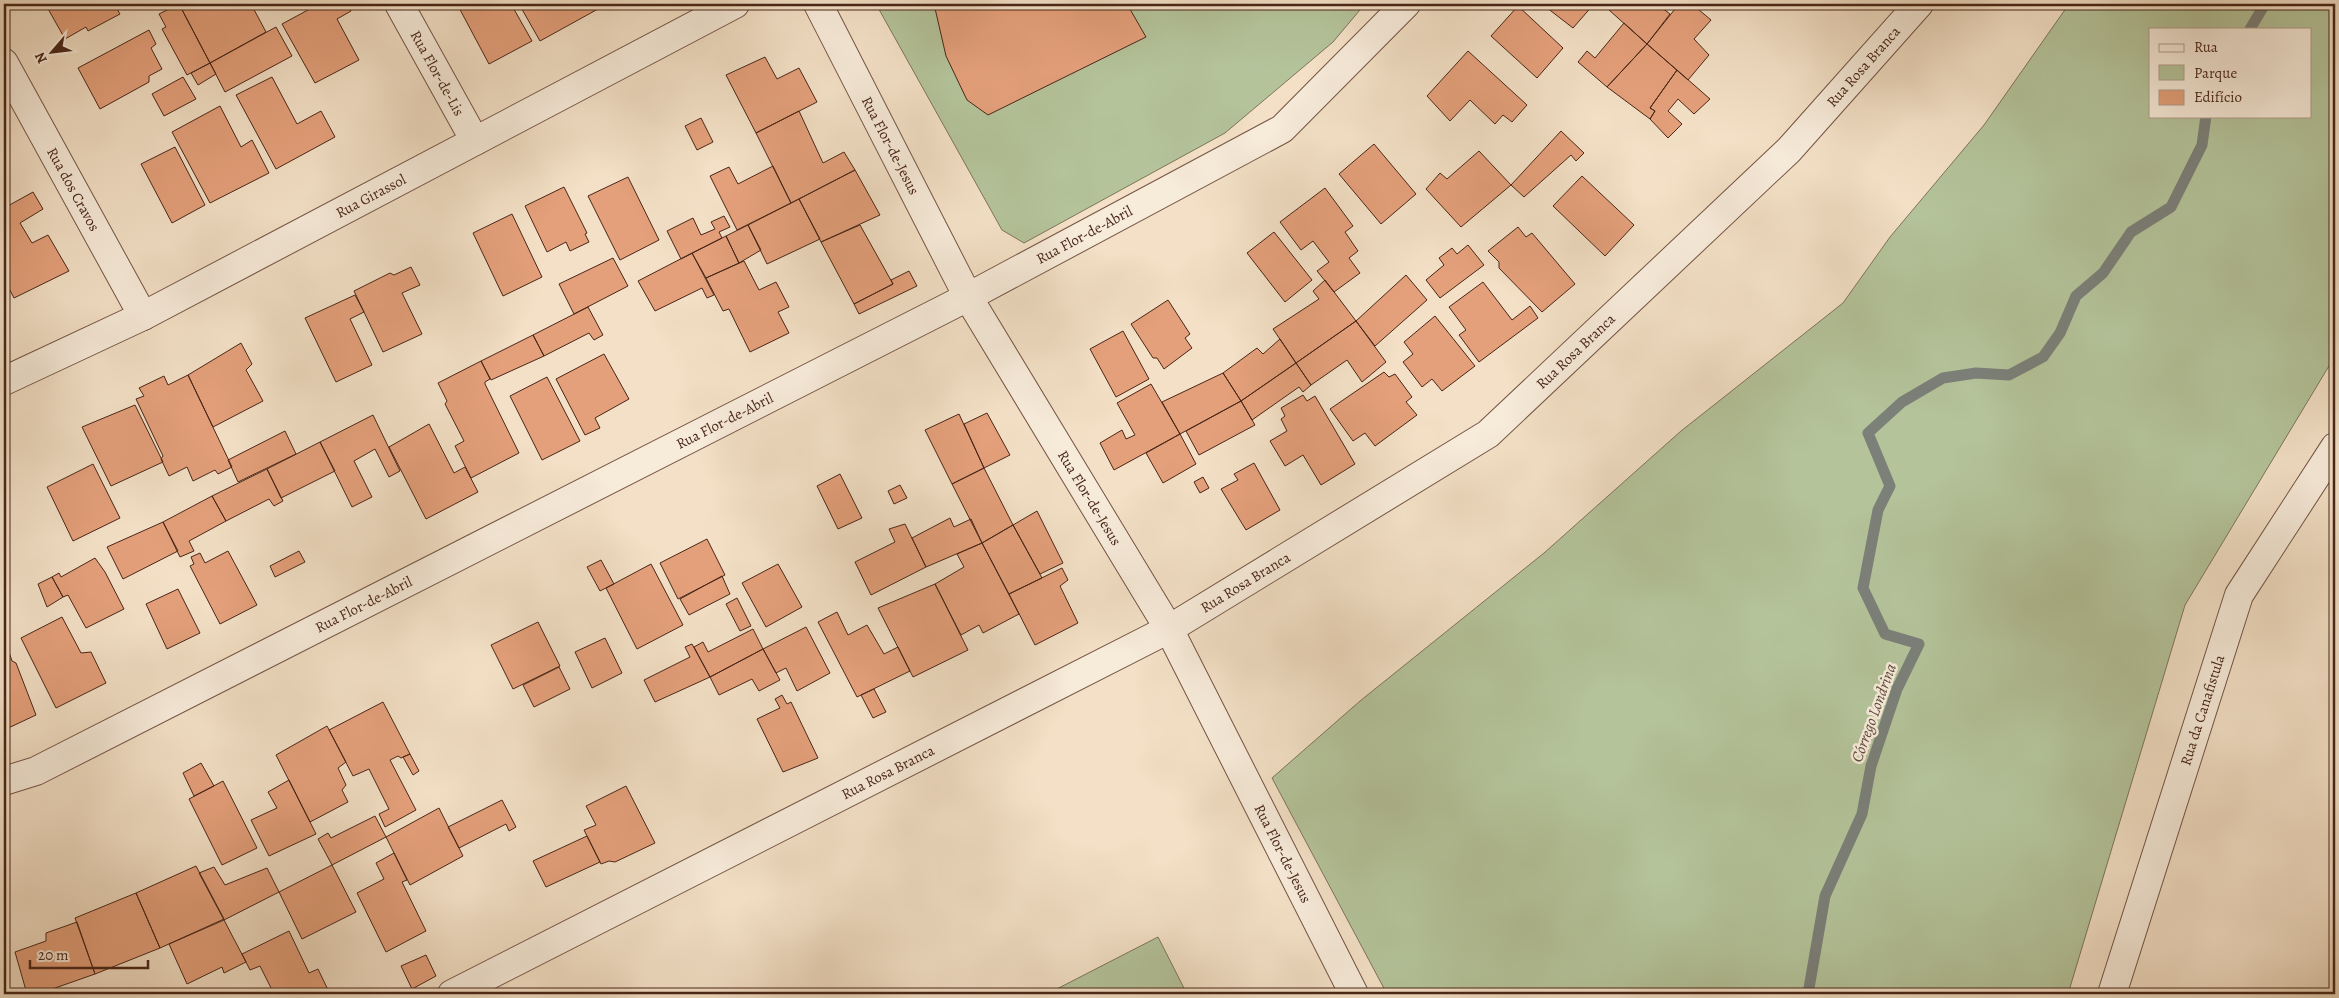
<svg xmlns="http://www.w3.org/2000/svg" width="2339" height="998" viewBox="0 0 2339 998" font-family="Alegreya,serif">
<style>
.green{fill:#b4c39a;stroke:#7e7459;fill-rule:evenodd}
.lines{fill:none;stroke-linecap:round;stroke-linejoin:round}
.stream{stroke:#7b8079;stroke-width:11}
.building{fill:#e4a07b;stroke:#492618}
.street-casing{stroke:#745444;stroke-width:30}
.street{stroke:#f7ebda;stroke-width:28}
.labels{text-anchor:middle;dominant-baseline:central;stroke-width:5;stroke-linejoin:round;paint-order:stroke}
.street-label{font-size:15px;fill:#492618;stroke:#f7ebda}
.water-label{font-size:16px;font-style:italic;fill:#5e4c40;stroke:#f7ebda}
</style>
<rect width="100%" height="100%" fill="#f3e0c6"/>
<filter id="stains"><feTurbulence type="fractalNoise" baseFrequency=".004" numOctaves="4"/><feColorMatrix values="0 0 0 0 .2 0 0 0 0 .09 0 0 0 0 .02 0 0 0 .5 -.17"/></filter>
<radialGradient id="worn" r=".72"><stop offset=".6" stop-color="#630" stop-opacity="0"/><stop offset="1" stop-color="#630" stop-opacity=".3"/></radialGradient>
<path class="green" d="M876,4H1365L1333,42L1225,133L1024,243L1002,230Z
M2069,4H2335V356L2185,605L2068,994H1387L1272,778L1360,701L1544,553L1681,431L1843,303L1890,237L1984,125ZM2150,29H2310V116H2150Z
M1158,937L1187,994H1047Z"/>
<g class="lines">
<path class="stream" d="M2250,29L2265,4
M1808,994L1825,896L1862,814L1871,766L1897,689L1919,644L1885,634L1863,588L1878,510L1890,486L1868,433L1902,402L1943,378L1976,373L2009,375L2043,357L2060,333L2076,296L2103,273L2131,232L2171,207L2202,145L2206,116"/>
</g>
<path class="building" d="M53,4H114L120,14L88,31L86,27L65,39L47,7Z
M179,4L210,63L187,75L162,29L166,27L159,14Z
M179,4H251L266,32L210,63Z
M319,4H347L351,11L337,19L359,60L315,83L282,24Z
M457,4H511L532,41L489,64Z
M519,4H596L598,9L540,41Z
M934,4H1127L1146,37L988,115L967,100L946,56Z
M1542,4H1594L1573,28Z
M1614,4H1657L1670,14L1647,44L1609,10Z
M1679,4H1692L1711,20L1694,39L1709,55L1688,80L1647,44Z
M1518,6L1563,48L1537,78L1491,36Z
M1624,23L1647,44L1607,87L1578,62L1587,51L1595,58Z
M276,27L292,56L225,92L210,63Z
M149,30L156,44L151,48L162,69L149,76V82L100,109L78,68Z
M1647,44L1677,70L1650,108L1655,111L1650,119L1607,87Z
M1468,51L1527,105L1512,122L1503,115L1495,124L1470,100L1450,121L1427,96Z
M765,57L777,79L799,68L817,102L756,133L726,75Z
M210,63L216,74L198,85L191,73Z
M1677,70L1710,99L1694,114L1678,99L1668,111L1682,124L1668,138L1650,119L1655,111L1650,108Z
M183,77L196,99L164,116L152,94Z
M272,77L297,124L321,111L335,137L276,169L236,95Z
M220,106L241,147L252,140L269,173L210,203L172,132Z
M799,111L823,163L844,152L855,170L791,203L756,133Z
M701,118L713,142L697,150L685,126Z
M1561,131L1584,153L1576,161L1571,155L1524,197L1511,185Z
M1374,144L1416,194L1381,224L1339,174Z
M175,147L205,205L172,223L141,164Z
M1479,151L1511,185L1461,227L1426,189L1440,173L1447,179Z
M773,166L791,203L737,230L710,176L729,167L738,184Z
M855,170L880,215L821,242L799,199Z
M1582,176L1634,225L1605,256L1553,206Z
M628,177L659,240L620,260L588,196Z
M564,187L587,233L585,234L589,242L570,251L566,242L547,252L525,206Z
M1325,188L1353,226L1345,232L1358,251L1349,258L1360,273L1334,292L1317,271L1329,262L1313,241L1301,250L1280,222Z
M33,192L43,209L20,223L32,243L48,235L69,271L14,298L4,279V203L6,207Z
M799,199L820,239L767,264L748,225Z
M512,214L542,277L503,296L473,233Z
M724,216L730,227L719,232L722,238L681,259L667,231L693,218L701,235L715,229L711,222Z
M748,225L761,250L739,263L726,236Z
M860,225L893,284L854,304L821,242Z
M1518,227L1526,237L1532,233L1575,284L1542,312L1499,268V262L1488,251Z
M1274,232L1312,280L1285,302L1247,253Z
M726,236L739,263L706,278L692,253Z
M1468,245L1484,265L1440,298L1426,280L1444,265L1439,258L1452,248L1457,254Z
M692,253L714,295L707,298L702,288L655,311L638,281Z
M613,258L628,286L574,314L559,284Z
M744,261L759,290L776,282L789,307L778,312L789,333L750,352L729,309L723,311L706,278Z
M411,267L420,285L402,293L422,334L383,352L354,291L390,273L394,275Z
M909,271L917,286L859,314L854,304L893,284L891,280Z
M1406,275L1427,300L1375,346L1356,321Z
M1325,280L1356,321L1296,363L1273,329L1319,299L1313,291Z
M1483,282L1512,320L1530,306L1538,318L1479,362L1459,335L1466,330L1449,307Z
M355,295L364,312L350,319L372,365L336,382L305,318Z
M1168,300L1190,334L1185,338L1192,348L1164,369L1157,358H1153L1131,324Z
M588,307L603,335L594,340L589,333L544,356L533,335Z
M1435,316L1475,366L1442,391L1432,379L1422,387L1403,362L1413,354L1404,342Z
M1356,321L1386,362L1362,382L1347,360L1311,385L1296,363Z
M1123,331L1149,379L1116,397L1090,349Z
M533,335L544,356L491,380L481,361Z
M1280,339L1296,363L1241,401L1223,373L1257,348L1263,354Z
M241,343L252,364L246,370L263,401L213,427L188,375Z
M604,354L629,399L595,418L600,428L585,435L556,379Z
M481,361L490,379L485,382V384L519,453L471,478L455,446L464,441L445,404L447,401L438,383Z
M1296,363L1311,385L1303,392L1299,387L1252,420L1241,401Z
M1384,372L1389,377L1395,374L1412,397L1406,402L1417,415L1375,446L1365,433L1353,441L1330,409Z
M1223,373L1241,401L1180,434L1162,402Z
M188,375L232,467L218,474L215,470L193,481L187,467L169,476L161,459L163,456L136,399L144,396L139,388L164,376L168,385Z
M547,377L580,441L542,460L510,396Z
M1151,384L1180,434L1114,470L1100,443L1122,430L1126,439L1135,435L1117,403Z
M1303,395L1307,401L1315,396L1355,464L1321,485L1303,455L1285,466L1270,441L1287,431L1281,419L1285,416L1281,408Z
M1241,401L1255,425L1199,455L1186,431Z
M135,405L163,462L111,486L82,427Z
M987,413L1010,455L984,468L964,424Z
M959,414L984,468L952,484L925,430Z
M373,415L400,471L389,477L375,449L354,461L372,497L352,507L320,442Z
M429,424L454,473L465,467L478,492L426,519L389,447Z
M285,431L296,454L238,482L228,460Z
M1180,434L1196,464L1163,483L1146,453Z
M320,442L335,471L281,498L267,469Z
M1254,463L1280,510L1246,530L1221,489L1238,480L1234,474Z
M93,464L120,518L73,541L47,487Z
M984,468L1013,525L982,543L952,484Z
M267,469L283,501L274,506L269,499L226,521L212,496Z
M840,474L862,518L838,529L817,486Z
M1203,477L1209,488L1200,493L1194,482Z
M900,485L907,498L894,504L888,491Z
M212,496L226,521L189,541L194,551L180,557L163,522Z
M1037,511L1063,563L1040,574L1013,525Z
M950,518L954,527L971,519L982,543L926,567L912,538Z
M163,522L178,551L123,579L107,547Z
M905,524L926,567L871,595L855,562L895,542L889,529Z
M1013,525L1042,578L1009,594L982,543Z
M707,539L725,575L678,599L660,563Z
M982,543L1019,614L983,633L979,625L961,635L935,584L964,567L957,554Z
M228,551L257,605L220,624L190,566L194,564L191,557L200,553L205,563Z
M299,551L305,562L275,577L270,566Z
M95,558L105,572L124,609L86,628L68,595L63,597L52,577L59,573L61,577Z
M601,560L614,584L600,591L587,567Z
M651,564L683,625L637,649L606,588Z
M778,564L802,607L766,627L742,583Z
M1062,568L1068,580L1060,586L1078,623L1035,645L1009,594Z
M722,576L730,594L689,615L680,599Z
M52,577L63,597L47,607L38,584Z
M935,584L968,650L913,677L878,608Z
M178,589L200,633L167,649L146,604Z
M737,598L751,626L740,631L726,604Z
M837,612L848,635L867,625L884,654L898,647L910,671L857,697L818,622Z
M62,617L81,653L91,652L106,683L56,708L21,638Z
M538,622L560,666L513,689L491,645Z
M806,627L830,673L797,691L786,668L776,673L763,649Z
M753,629L763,649L710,677L694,647L703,642L708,652Z
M605,638L622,673L592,688L575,652Z
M692,644L710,677L655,702L644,680L690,657L685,647Z
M763,649L780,680L759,691L752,679L719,695L710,677Z
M9,652L12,661L16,663L36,715L4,730V654Z
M559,667L570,689L534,707L523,685Z
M874,689L886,712L873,718L861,695Z
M782,695L787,704L791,702L818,758L783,772L757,719L780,708L775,699Z
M383,702L410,754L401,758L398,756L390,760L416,810L385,827L379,814L389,809L369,769L353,776L329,730Z
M327,726L346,762L338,768L346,785L342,790L348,802L310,822L276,755Z
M410,754L419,771L413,775L403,757Z
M201,763L214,786L194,796L183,773Z
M289,780L316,834L269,856L251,820L277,808L268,792Z
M223,781L257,848L222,865L189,799Z
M626,786L655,843L615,862L609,861L601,864L584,830L596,825L586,806Z
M502,800L516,827L509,831L506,824L459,848L448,827Z
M439,808L463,856L410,885L386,837Z
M375,816L386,837L332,865L318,839L328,833L331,838Z
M587,836L600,862L546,887L533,861Z
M394,853L407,880L402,882L426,931L386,952L357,893L384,879L376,863Z
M332,865L356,912L302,939L279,892Z
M196,866L224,919L160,948L136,893Z
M214,867L225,885L267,868L279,892L224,920L199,873Z
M136,893L160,948L95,974L75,918Z
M224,920L246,962L224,973L222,967L187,984L169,944Z
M77,922L95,974L38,994H27L15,952L46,941V933Z
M289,931L309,973L318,969L330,994H274L260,966L250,970L242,954Z
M426,955L436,976L412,989L401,966Z"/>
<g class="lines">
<g class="street-casing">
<g id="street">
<path id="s1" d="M399,4L475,141"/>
<path id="s2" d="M818,4L968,297L1169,629L1354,994"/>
<path id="s3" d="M4,63L143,316"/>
<path id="s4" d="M4,381L143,316L735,4"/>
<path id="s5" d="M4,781L36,771L968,297L1282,129L1406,4"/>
<path id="s6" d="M452,994L1169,629L1488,434L1789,150L1919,4"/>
<path id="s7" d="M2112,994L2239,595L2335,447"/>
</g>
</g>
<use href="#street" class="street"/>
</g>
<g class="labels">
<g class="street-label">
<text stroke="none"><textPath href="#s6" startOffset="1704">Rua Rosa Branca</textPath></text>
<text stroke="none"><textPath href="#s1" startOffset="79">Rua Flor-de-Lis</textPath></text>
<text stroke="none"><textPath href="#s2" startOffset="159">Rua Flor-de-Jesus</textPath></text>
<text stroke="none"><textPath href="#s3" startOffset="144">Rua dos Cravos</textPath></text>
<text stroke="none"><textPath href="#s4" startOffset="411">Rua Girassol</textPath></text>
<text stroke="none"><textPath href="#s5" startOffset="1211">Rua Flor-de-Abril</textPath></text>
<text stroke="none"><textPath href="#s6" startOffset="1299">Rua Rosa Branca</textPath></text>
<text stroke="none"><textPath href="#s5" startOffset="806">Rua Flor-de-Abril</textPath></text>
<text stroke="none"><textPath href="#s2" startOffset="564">Rua Flor-de-Jesus</textPath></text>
<text stroke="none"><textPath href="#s6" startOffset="894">Rua Rosa Branca</textPath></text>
<text stroke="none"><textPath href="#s5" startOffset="401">Rua Flor-de-Abril</textPath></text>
<text stroke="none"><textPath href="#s7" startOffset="298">Rua da Canafistula</textPath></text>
<text stroke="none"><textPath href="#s6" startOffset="489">Rua Rosa Branca</textPath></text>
<text stroke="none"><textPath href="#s2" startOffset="969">Rua Flor-de-Jesus</textPath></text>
</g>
<g class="water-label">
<text transform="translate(1874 713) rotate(-70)">Córrego Londrina</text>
</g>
</g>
<rect width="2339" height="998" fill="none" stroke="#f3e0c6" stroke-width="20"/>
<rect x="5" y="5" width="2329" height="988" fill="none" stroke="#492618" stroke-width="2.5"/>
<rect x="10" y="10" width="2319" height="978" fill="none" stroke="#492618"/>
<rect x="2149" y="28" width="162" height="90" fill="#f7ebda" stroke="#b19c8c"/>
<rect x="2159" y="44" width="25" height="8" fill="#f7ebda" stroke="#b19c8c"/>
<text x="2194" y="52" font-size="15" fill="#492618">Rua</text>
<rect x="2159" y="65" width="25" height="15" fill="#b4c39a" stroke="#b19c8c"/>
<text x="2194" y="78" font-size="15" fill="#492618">Parque</text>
<rect x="2159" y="90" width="25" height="15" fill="#e4a07b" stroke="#b19c8c"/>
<text x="2194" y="102" font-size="15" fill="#492618">Edifício</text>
<g transform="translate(52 52) rotate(242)" stroke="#f7ebda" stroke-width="4" paint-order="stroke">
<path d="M0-4L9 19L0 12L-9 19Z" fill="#492618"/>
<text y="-8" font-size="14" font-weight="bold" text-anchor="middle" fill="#492618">N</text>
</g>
<path d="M30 960v8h118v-8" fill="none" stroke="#492618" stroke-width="2.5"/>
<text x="38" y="960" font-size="15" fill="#492618" stroke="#f7ebda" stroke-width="4" paint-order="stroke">20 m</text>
<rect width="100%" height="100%" filter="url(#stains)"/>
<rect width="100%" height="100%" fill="url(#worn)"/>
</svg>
